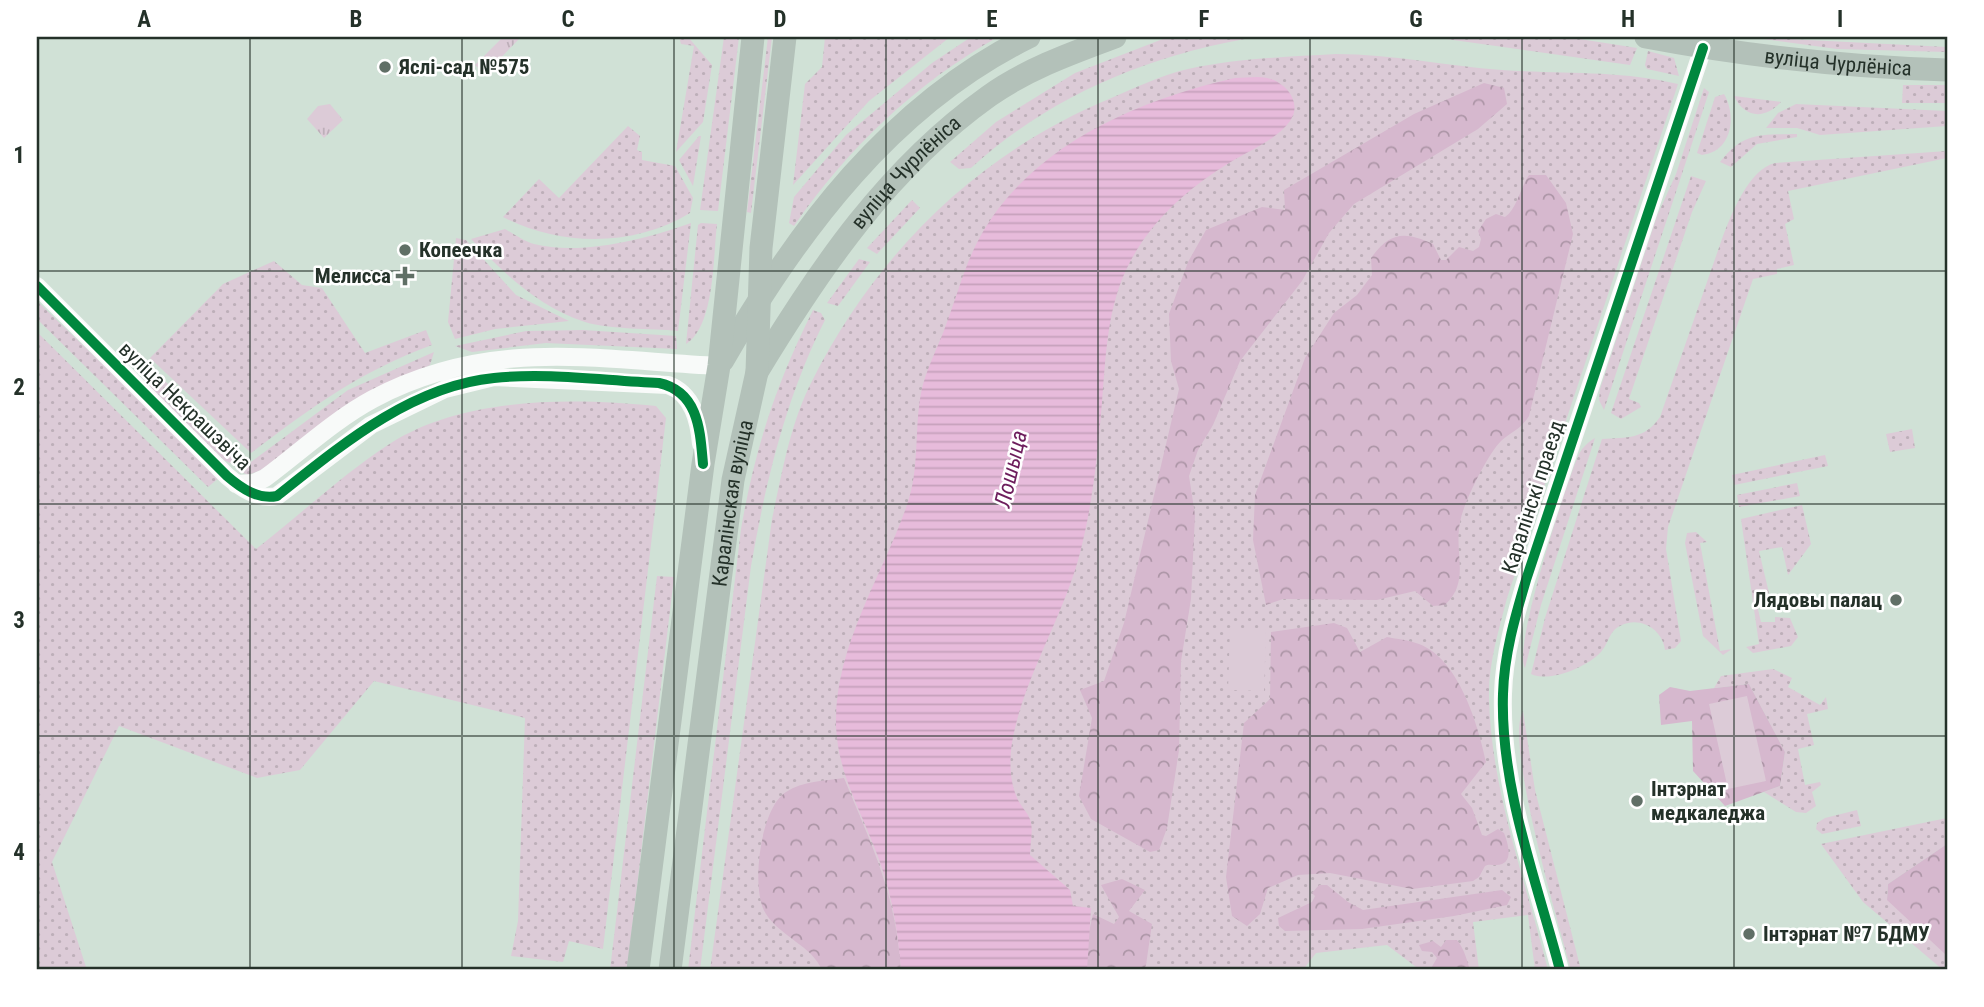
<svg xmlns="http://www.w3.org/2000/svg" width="1984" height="1007" viewBox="0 0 1984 1007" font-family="'Roboto Condensed',sans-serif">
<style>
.grass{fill:url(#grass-dots)}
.forest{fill:url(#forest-crowns)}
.park{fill:url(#park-tufts)}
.pitch{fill:#dccbd7}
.water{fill:url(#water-rules)}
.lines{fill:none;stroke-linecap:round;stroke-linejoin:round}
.minor{stroke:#f8faf9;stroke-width:18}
.major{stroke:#b3c1b9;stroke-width:23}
.cycleway-casing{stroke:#fff;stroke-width:15}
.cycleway{stroke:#00873e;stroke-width:10}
.grid{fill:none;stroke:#243129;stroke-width:2;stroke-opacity:0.55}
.poi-dot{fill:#606f66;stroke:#fff;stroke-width:2.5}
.labels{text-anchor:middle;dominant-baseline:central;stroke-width:5;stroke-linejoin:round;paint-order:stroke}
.street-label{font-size:21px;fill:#243129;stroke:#fff}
.poi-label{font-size:21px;font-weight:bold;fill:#243129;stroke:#fff;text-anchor:start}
.water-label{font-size:23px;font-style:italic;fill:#6d1d5c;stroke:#fff}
.neatline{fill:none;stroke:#243129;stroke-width:2.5}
.grid-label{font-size:23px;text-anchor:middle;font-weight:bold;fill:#243129}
</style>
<defs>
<pattern id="grass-dots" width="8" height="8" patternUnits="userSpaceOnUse" patternTransform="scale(1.75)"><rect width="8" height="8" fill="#dccbd7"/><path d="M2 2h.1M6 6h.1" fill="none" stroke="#bdafb9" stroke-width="1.8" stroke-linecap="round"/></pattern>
<pattern id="forest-crowns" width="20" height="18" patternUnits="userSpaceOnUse" patternTransform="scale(1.75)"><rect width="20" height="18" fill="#d6b8ce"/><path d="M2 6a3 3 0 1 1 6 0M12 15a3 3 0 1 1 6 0" fill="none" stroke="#ad96a7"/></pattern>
<pattern id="park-tufts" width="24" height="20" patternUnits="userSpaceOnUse" patternTransform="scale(1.75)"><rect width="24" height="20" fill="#dccbd7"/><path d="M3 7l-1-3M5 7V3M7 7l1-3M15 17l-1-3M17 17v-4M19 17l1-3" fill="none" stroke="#bdafb9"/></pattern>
<pattern id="water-rules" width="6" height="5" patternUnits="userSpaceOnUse" patternTransform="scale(1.75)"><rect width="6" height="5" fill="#e7bbdb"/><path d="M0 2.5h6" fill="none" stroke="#c6a1bc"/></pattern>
</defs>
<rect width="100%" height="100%" fill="#d0e1d6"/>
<path class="grass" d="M679,37H688L712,65L703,122L676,152L694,46L681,44Z
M724,37H739L718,211L700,210Z
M768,37H772L751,213L747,212Z
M825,37H950L869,101L793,185L805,84L822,67Z
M971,37H998C916,83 847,149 794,226L789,223L794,197L846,135L932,63Z
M1168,37H1257C1151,54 1051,95 971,168L959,169L950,162L996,122L1075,73Z
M1432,37H1567L1637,48L1630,65Z
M1749,37L1947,47V52L1837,49Z
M1648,51L1674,58L1679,76L1647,69L1645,65Z
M1336,54C1392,54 1446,66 1502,70C1561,74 1620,70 1678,84L1507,598C1499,630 1488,664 1489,698C1491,790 1526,882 1548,970H1535L1528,915L1473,922L1479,970H1420L1387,945L1316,953L1303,970H710L772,519C782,473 790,424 812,381C876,254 977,154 1109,99C1135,88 1161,75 1188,69C1237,58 1287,57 1336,54Z
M1903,85H1947V103H1902Z
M1704,88L1709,92L1604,410L1599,400L1600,389L1657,216L1676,174Z
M1724,94C1737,116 1732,152 1702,155L1697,153L1715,97Z
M1734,96L1781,102C1765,120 1744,118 1734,96Z
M1796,104L1947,111V126L1820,135L1797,128H1766L1778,113Z
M628,126L640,136L637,150L642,152V160L675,166L693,198L690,213C634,247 561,247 503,217L539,179L559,198Z
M1797,134V137L1757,144L1731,167L1720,162C1744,131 1762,135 1797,134Z
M699,136H701L693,186L679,160Z
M1947,151V158L1788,191L1794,219L1785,224L1794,265L1777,269V274L1753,279L1668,527L1666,549L1681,641L1675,648L1665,650C1663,630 1640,615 1620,626C1609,631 1609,643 1601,652C1587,667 1550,683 1531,674L1545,618L1602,439C1627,437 1644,440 1660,417L1723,236C1732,213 1749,169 1775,163Z
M1691,176L1706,181L1692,212L1629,399L1639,403L1641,407L1621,419L1611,413Z
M912,200L920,208L877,254L867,248Z
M691,223L678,331C650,328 611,330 585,322C537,306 505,274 471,239L505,229C514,234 524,241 534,244C581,256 647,239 691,223Z
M701,223L717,224C713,256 715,326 686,344L698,225Z
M456,238L466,240L516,295L569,321L495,329L455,339L448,322Z
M859,259L870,262L838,306L827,303Z
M274,261L302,285L322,288L365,353L426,330L432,345C359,372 312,407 251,453L150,358L223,284Z
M37,301L220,477L208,487L37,319Z
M813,310L821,313L825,320C786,397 766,481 751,566L700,970H688L741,529C755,448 776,384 813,310Z
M583,330L676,336L677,349L546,343L472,352L455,346L526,331Z
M37,332L256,549C301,514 343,474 391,443C465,396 573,398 656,406L666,418L603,949L569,941L563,962L511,956L518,921L525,718L374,681L300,770L257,778L119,726L52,862L87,970H37Z
M434,352L430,365L327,422L261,470L248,475L239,471L348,390Z
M145,362L245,458L234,465L224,460L146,384L141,371Z
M1912,429L1915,448L1890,452L1886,434Z
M1595,438L1541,605L1525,668C1512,649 1567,481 1579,454C1583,447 1588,442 1595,438Z
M1825,455L1828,466L1734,485L1732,475Z
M1797,483L1800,496L1739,507L1737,495Z
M1802,505L1811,544L1788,575L1782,547L1759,551L1769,593L1755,597L1761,622H1775V617L1790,618L1798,637L1791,646L1753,653L1746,647L1759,644L1741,519Z
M1696,532L1707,542L1700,543L1720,651L1732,649L1723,655L1703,636L1685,543L1687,533Z
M657,576L674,577L627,970H610Z
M1773,669L1792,678L1788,687L1820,705L1826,697L1828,709L1807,714L1814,745L1798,749L1805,785L1820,782L1821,785L1812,792L1816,806L1806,813L1796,812L1764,792L1780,786L1785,752L1749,684L1714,688L1721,676Z
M1523,711L1535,790L1581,970H1571C1560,928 1504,742 1523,711Z
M1857,810L1861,826L1822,834L1816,829L1817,823L1825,818Z
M1947,818V844L1888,884L1887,899L1947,953V970H1943L1863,902L1821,844Z"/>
<path class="forest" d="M1484,83L1504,88L1507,104L1478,129L1354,204L1329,233L1302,281L1240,361L1213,425L1198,450L1189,476L1195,515L1191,599L1181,661L1179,750L1167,828L1159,850L1150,852L1091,819L1079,796L1092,718L1080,690L1104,681L1124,623L1179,389L1171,361L1169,314L1188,262L1206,230L1262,207L1285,210L1284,190L1414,114Z
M1529,175H1546L1566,203L1573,234L1529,416C1519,431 1513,430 1501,441C1488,454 1465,500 1461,518C1452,552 1472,579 1445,605L1433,606L1415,591L1377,600L1283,599L1266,605L1253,540L1255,495L1305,358L1334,313L1357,295L1372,275L1371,258C1390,232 1404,231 1433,244L1441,260H1446L1459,247L1473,251L1479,247L1481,239L1478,231L1486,219L1496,214L1505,217C1517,209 1520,188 1529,175Z
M1334,623L1347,628L1360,652L1387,637C1397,639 1409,640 1419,644C1459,659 1478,725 1486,762L1461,794L1472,808L1482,835L1486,836L1498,829L1504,833C1508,843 1515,865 1496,865C1492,865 1488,864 1485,866L1479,877L1473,881L1412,889L1330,873L1298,875L1268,888L1260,914L1247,926L1232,916L1226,877L1244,723L1270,699L1271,632Z
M1749,684L1785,752L1780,786L1725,806L1693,771L1692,721L1661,725L1659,695L1670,687L1690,691Z
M844,778C872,846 896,894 901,970H822C812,946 781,937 766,914C750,890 760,808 786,792C803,781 824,781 844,778Z
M1947,844V953L1945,954L1887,900L1888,884Z
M1122,879L1145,890L1129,911L1152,924L1146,965L1144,970H1087L1086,945L1093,914L1114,924L1119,917L1101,885Z
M1319,885H1327L1348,902L1363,910L1502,890L1511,897L1507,905L1454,916L1362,929L1285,931L1279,926L1278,918L1312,902L1315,896L1312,893Z
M1446,940H1457C1465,950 1467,961 1470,970H1430L1437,958L1432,952L1422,951L1419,945L1433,941L1441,947Z"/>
<path class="park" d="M503,37H521L485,74L475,65Z
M330,104L343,120L324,138L307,119L318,106Z"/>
<path class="pitch" d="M1230,629H1266L1264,691L1228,690Z
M1747,696L1766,781L1728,789L1709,704Z"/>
<path class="water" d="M1235,78C1246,78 1257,76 1267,78C1286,82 1303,103 1290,121C1277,139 1253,149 1234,160C1192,185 1153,218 1130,262C1107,305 1106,355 1102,402C1098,451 1093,501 1081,549C1065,615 1023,677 1012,743C1009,762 1010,783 1018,800C1022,808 1030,815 1031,823C1033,833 1030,845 1030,855L1070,890L1073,906L1091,908L1087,970H901C898,927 890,884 873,844C857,803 838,771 836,726C834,647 882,577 907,505C920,468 914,431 921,393C926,368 939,346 947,322C958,293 965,264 980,237C1031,145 1138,100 1235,78Z"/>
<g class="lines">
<path class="minor" d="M37,286L227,476C241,488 258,500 277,496L371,425L445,389L494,377L668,385C693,394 699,421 701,444
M236,484L254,483L265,478C300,452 334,420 373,399C490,337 594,360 719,366
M1560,970C1537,882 1500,787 1503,694C1504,655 1515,617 1526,580L1703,48"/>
<g class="major">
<path id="s1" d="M1646,37C1746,56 1846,67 1947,70"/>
<path d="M723,360C797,231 892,104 1029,37"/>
<path id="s2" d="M757,372C820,268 888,168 989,96C1027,69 1072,53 1115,37"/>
<path d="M638,970L703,464L719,366L753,37"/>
<path id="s3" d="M670,970L733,480L757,372L761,248L785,37"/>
</g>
<g class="cycleway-casing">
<path id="cycleway" d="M37,286L227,476C241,488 258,500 277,496C340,446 411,386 494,378C548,372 606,381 659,383C699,392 700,431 703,464
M1560,970C1537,882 1500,787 1503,694C1504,655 1515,617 1526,580L1703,48"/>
</g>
<use href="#cycleway" class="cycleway"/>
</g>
<path class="grid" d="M250,37V970M462,37V970M674,37V970M886,37V970M1098,37V970M1310,37V970M1522,37V970M1734,37V970M37,271H1947M37,504H1947M37,736H1947"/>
<g class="poi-dot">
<circle cx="385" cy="67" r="7"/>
<circle cx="405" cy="250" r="7"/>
<path d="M401.5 265.5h7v7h7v7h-7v7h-7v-7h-7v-7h7z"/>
<circle cx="1896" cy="600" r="7"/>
<circle cx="1637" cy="801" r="7"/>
<circle cx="1749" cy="934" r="7"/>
</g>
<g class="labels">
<g class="street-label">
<text stroke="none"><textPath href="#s1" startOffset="194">вуліца Чурлёніса</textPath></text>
<text stroke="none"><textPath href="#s2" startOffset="250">вуліца Чурлёніса</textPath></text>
<text transform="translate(185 406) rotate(44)">вуліца Некрашэвіча</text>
<text transform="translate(1533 497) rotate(-72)">Каралінскі праезд</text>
<text stroke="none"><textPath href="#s3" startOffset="471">Каралінская вуліца</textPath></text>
</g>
<g class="poi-label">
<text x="399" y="67">Яслі-сад №575</text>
<text x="419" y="250">Копеечка</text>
<text x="391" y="276" text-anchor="end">Мелисса</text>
<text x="1882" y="600" text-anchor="end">Лядовы палац</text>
<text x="1651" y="789">Інтэрнат<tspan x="1651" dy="24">медкаледжа</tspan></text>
<text x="1763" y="934">Інтэрнат №7 БДМУ</text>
</g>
<g class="water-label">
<text transform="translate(1011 469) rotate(-77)">Лошыца</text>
</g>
</g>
<rect width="1984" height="1007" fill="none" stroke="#ffffff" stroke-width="77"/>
<rect x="38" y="38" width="1908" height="930" class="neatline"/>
<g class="grid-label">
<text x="144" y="27">A</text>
<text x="356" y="27">B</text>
<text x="568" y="27">C</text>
<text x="780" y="27">D</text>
<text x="992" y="27">E</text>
<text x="1204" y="27">F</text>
<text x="1416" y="27">G</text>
<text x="1628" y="27">H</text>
<text x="1840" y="27">I</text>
<text x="19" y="163">1</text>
<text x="19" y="395">2</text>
<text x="19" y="628">3</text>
<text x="19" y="860">4</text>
</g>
</svg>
